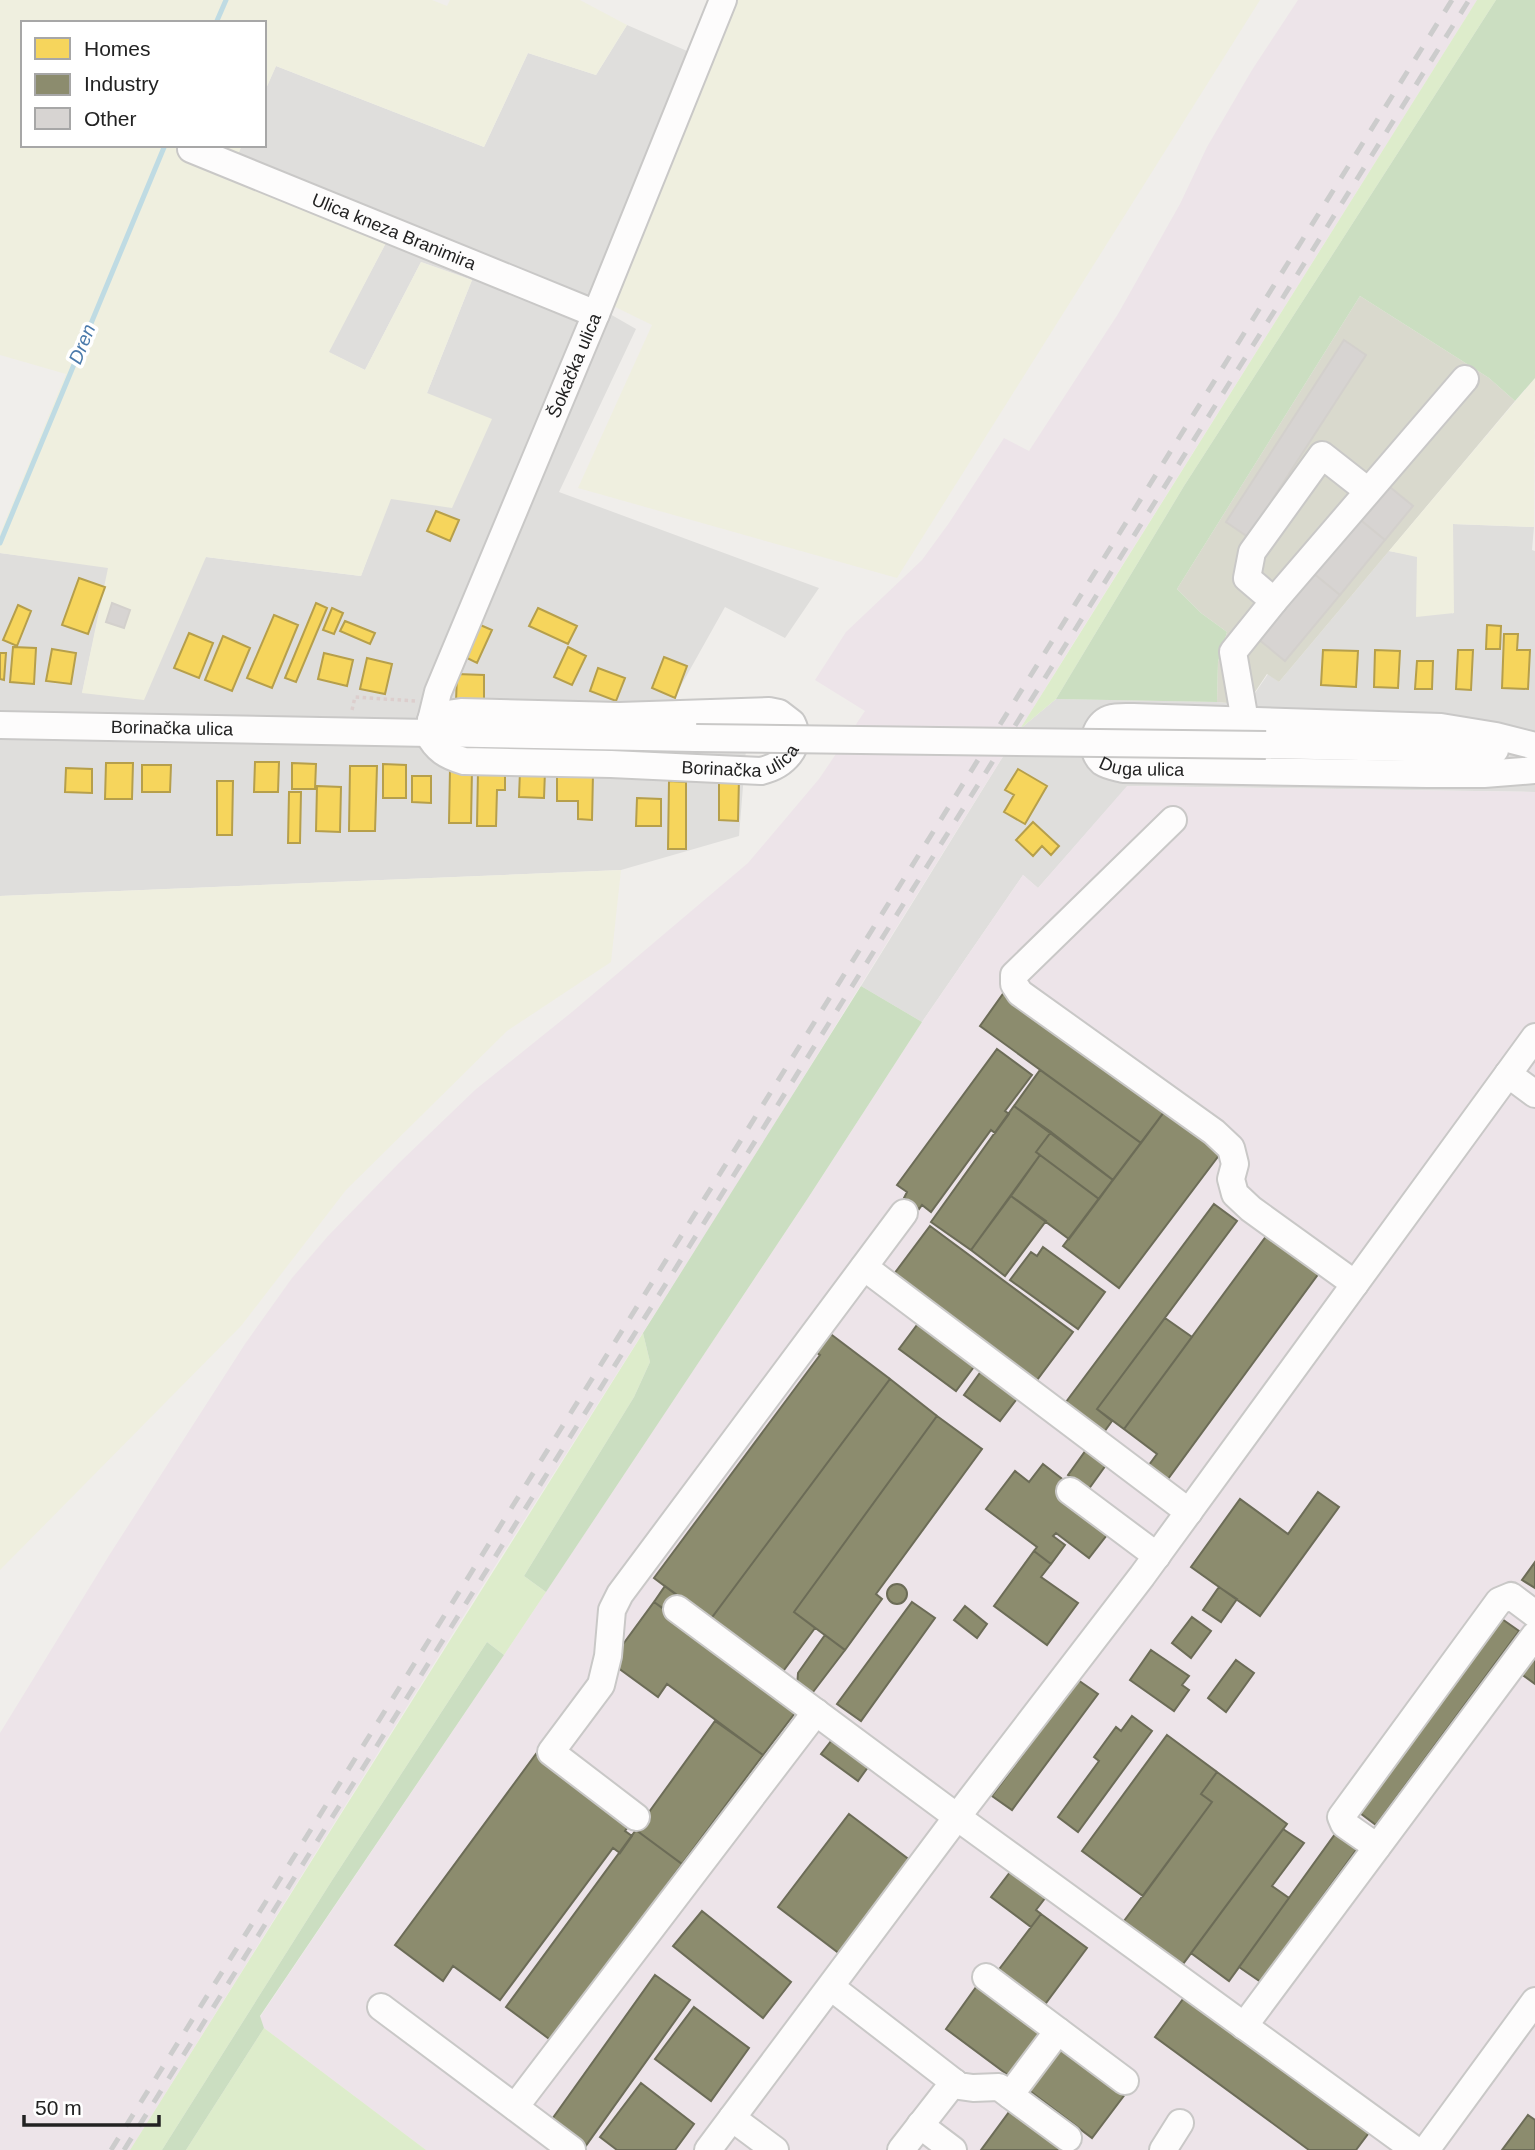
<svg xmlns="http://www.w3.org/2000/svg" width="1535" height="2150" viewBox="0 0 1535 2150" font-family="Helvetica,sans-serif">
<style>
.residential{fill:#dfdedc}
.industrial{fill:#ede4e9}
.construction{fill:#d9d9cd}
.farmland{fill:#efefdf}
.grass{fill:#ddeccb}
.forest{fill:#cbdec1}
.homes{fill:#f6d55c;stroke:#b69f4b;stroke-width:2}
.industry{fill:#8c8c6e;stroke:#6c6c57;stroke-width:2}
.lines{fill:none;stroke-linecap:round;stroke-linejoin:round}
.stream{stroke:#bfdbe3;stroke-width:5}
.building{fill:#d7d4d2;stroke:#d3d0cc;stroke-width:2}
.minor-casing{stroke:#c9c8c7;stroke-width:30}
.path{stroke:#dccecd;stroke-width:3.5;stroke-dasharray:3.5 3.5;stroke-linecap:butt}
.minor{stroke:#fdfcfc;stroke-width:26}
.rail{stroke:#ccc;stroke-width:5;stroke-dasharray:14 14;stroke-linecap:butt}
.minor-bridge-casing{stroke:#c9c8c7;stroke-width:30;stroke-linecap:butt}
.minor-bridge{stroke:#fdfcfc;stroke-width:26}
.labels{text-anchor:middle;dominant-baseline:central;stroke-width:7;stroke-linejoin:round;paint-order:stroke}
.street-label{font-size:18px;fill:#222;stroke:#fff}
.water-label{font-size:19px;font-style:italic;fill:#4a7aab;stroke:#fff}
</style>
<rect width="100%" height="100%" fill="#f0eeeb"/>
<path class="residential" d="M627,25L701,57L596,306L636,329L559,492L819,588L785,638L725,607L669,707L750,700L739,836L621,870L0,896V553L109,567L82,693L206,557L361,576L427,393L472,280L421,262L365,370L328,352L388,239L227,179L242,145H264V93L276,66L484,147L528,53L596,75Z
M1453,524L1534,527L1532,550L1535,551V792L1128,786L1038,888L1023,875L922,1022L861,986L1020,729L1056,699L1217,702L1250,705L1251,699L1268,674L1279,682L1389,551L1417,556L1453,614Z"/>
<path class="industrial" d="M1298,0H1477L1066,655L742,1176L480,1590L130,2150H0V1733L110,1554L245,1344L292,1278L328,1236L399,1163L475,1090L572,1012L748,863L819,779L865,711L815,680L846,632L922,560L949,523L1004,438L1029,451L1118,314L1180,204L1207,147L1252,70Z
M1127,786L1535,792V2150H426L264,2028L260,2017L504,1655L808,1198L922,1022L1023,875L1038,888Z"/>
<path class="construction" d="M1360,296L1489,378L1515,401L1279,682L1267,674L1251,698L1250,705L1217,702L1218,662L1227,632L1201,613L1177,589Z"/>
<path class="farmland" d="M0,0H432L447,6L450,0H580L627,25L596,75L528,53L484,147L276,66L264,93V23H23V145H242L228,179L388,239L329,352L365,370L421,262L472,280L427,393L492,419L452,508L391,499L361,576L206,557L144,700L82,693L108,568L0,553V534L66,374L0,355Z
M730,0H1260L897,578L578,488L652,325L605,302Z
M1535,378L1534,527L1453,524L1454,613L1416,617L1417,557L1389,551Z
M621,870L611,962L507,1031L346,1190L241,1326L0,1570V896Z"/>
<path class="grass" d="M1477,0H1496L1184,486L1056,699L1020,729Z
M643,1333L650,1362L634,1397L524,1576L546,1592L504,1655L487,1642L331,1882L162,2150H130Z
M264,2028L426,2150H186Z"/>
<path class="forest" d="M1496,0H1535V378L1515,401L1489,378L1360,296L1177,589L1201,613L1227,632L1218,662L1217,702L1056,699L1184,486Z
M861,986L922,1022L808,1198L546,1592L524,1576L634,1397L650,1362L643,1333Z
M487,1642L504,1655L260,2016L264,2028L186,2150H162L331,1882Z"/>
<path class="homes" d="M436,511L459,520L450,541L427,531Z
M79,578L105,587L88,634L62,625Z
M316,603L327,608L296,682L285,678Z
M18,605L31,611L17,646L3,640Z
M332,608L343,613L334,634L323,630Z
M538,608L577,626L568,644L529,626Z
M274,615L298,625L272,688L247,678Z
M345,621L375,633L370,644L340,631Z
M478,624L492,630L477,663L463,656Z
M1487,625L1501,626L1500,649H1486Z
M189,633L213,643L199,678L174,668Z
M1504,634H1518L1517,650H1530L1528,689L1502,688Z
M223,636L250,648L232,691L205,680Z
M13,647L36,648L34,684L10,682Z
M568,647L586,656L572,685L554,677Z
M52,649L76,653L71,684L46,681Z
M1323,650L1358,651L1356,687L1321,685Z
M1375,650L1400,651L1398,688L1374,687Z
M1458,650H1473L1471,690L1456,689Z
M0,653H6L4,680L0,679Z
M324,653L353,660L347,686L318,679Z
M664,657L687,666L675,698L652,688Z
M367,658L392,664L385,694L360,689Z
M1417,661H1433L1432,689H1415Z
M598,668L625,678L616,701L590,691Z
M457,674L484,675V702H456Z
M255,762H279L278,792H254Z
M106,763H133L132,799H105Z
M292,763L316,764L315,789H292Z
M383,764L406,765V798H383Z
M142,765H171L170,792H142Z
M350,766H377L375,831H349Z
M66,768L92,769V793L65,792Z
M450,769H472L471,823H449Z
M1018,769L1047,786L1025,824L1004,812L1014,795L1005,790Z
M478,771L505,772V790H497L496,826H477Z
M520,771H545L544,798L519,797Z
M557,774H593L592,820L578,819V801H557Z
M412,776H431V803L412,802Z
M719,777L739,778L738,821L719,820Z
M217,781H233L232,835H217Z
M669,781L686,782V849H668Z
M317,786L341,787L340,832L316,831Z
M289,792H301L300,843H288Z
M637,798L661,799V826H636Z
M1033,822L1059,846L1051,855L1042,846L1033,856L1016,840Z"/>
<path class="industry" d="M1005,991L1167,1108L1141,1143L980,1026Z
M997,1049L1032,1075L1005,1111L1009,1114L995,1133L991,1130L931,1212L922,1205L919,1209L904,1198L907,1192L897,1185Z
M1040,1070L1141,1143L1113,1180L1014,1106Z
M1014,1106L1051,1132L1036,1152L1040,1155L971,1250L931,1222Z
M1167,1108L1223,1150L1119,1288L1063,1246Z
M1051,1132L1113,1180L1099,1199L1036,1152Z
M1040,1155L1099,1199L1069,1239L1011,1196Z
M1011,1196L1046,1221L1005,1276L971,1250Z
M1214,1204L1237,1221L1097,1409L1112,1421L1099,1439L1060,1410Z
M930,1226L1073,1332L1037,1380L894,1274Z
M1270,1231L1322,1269L1165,1483L1146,1469L1157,1454L1124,1429Z
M1043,1247L1105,1292L1078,1329L1010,1280L1031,1252L1037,1256Z
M1165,1318L1192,1337L1124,1429L1097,1409Z
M920,1321L976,1364L956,1391L899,1349Z
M824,1329L890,1379L710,1620L654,1578L820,1355L810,1348Z
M982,1370L1019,1396L1000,1421L964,1395Z
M890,1379L937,1416L794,1612L815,1628L781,1674L710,1620Z
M937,1416L982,1449L876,1594L882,1599L845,1650L794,1612Z
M1086,1450L1106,1465L1088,1490L1068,1475Z
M1043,1464L1070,1485L1110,1531L1089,1558L1056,1533L1053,1536L1065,1545L1051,1564L1034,1551L1037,1547L986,1509L1015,1471L1029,1482Z
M1318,1492L1339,1507L1260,1616L1191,1567L1240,1499L1288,1534Z
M1034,1551L1051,1564L1041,1577L1078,1603L1047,1645L994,1606Z
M1535,1562V1588L1522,1580Z
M887 1594a10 10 0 1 1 20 0a10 10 0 1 1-20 0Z
M665,1586L680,1597L670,1613L654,1602Z
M1219,1587L1237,1599L1221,1622L1203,1610Z
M654,1602L798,1709L763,1755L667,1684L658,1697L610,1662Z
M912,1602L935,1618L861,1721L837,1704Z
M965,1606L987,1624L977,1638L954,1620Z
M1192,1617L1211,1631L1191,1658L1172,1643Z
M1502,1619L1519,1631L1376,1825L1360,1813Z
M825,1635L845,1650L810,1696L797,1687L798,1673Z
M1151,1650L1189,1676L1182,1685L1189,1690L1174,1711L1130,1680Z
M1535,1653V1684L1520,1673Z
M1236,1660L1254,1673L1226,1712L1208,1698Z
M1078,1680L1098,1694L1012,1810L992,1796Z
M1132,1716L1152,1731L1078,1832L1058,1817L1099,1761L1094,1757L1116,1727L1121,1731Z
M715,1721L763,1755L682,1864L636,1830Z
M1167,1735L1217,1772L1201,1794L1212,1802L1143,1896L1082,1851Z
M835,1736L871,1763L858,1781L821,1754Z
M536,1754L631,1823L625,1831L632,1836L620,1853L613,1848L500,2000L453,1966L443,1981L395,1945Z
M1217,1772L1287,1824L1183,1964L1124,1921L1212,1802L1201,1794Z
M849,1814L911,1861L840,1954L778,1907Z
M1283,1829L1304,1843L1272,1886L1289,1898L1229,1981L1191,1953Z
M636,1830L682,1864L552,2041L506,2007Z
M1338,1830L1359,1846L1261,1982L1239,1967Z
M1014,1867L1049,1893L1036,1910L1041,1914L1031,1927L991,1897Z
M702,1911L791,1982L763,2018L673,1946Z
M1041,1914L1087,1948L1043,2007L997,1972Z
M655,1975L690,2000L585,2147L550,2122Z
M979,1983L1046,2033L1012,2078L946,2029Z
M1186,1995L1371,2130L1356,2150H1309L1155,2037Z
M694,2007L749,2048L711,2101L655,2059Z
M1060,2044L1126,2093L1092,2138L1026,2088Z
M641,2083L694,2124L675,2150H617L600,2137Z
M1012,2108L1068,2150H981Z
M1528,2115L1535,2120V2150H1502Z"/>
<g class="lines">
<path class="stream" d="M216,23L226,0
M0,543L165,145"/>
</g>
<path class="building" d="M1344,340L1366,355L1248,537L1226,522Z
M1385,483L1413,506L1385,540L1357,517Z
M1357,517L1385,540L1340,595L1312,572Z
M1312,572L1340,595L1285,661L1257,638Z
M112,603L130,610L124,628L106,622Z"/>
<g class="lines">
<g class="minor-casing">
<g id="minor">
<path id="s1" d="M191,149L596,314"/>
<path d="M1274,601L1247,578L1252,552L1322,455L1368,491"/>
<path d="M1245,721L1233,652L1274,601L1465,379"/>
<path id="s2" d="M0,725L696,738"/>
<path id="s3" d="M428,733L438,692L596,314L723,0"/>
<path id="s4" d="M428,733C436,750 447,756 464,761L611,764L761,771C783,766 804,747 792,723L779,713L769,711L619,716L461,712L447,714L431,720"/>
<path d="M1266,745L1495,750"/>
<path id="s5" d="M1535,746L1496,736L1441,727L1133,717C1124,717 1112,716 1105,721C1093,730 1090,752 1102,762C1108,766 1115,767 1123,769L1427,774H1484L1535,770"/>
<path d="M1173,820L1014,975V984L1020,993L1214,1132L1231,1148L1235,1164L1231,1179L1235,1194L1251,1209L1355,1284"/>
<path d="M1508,1074L1535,1094"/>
<path d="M864,1267L1189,1512"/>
<path d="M1070,1491L1157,1556"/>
<path d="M677,1609L957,1817L1415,2150"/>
<path d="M636,1817L551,1752L601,1685L608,1656L612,1610L620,1594L904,1213"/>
<path d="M1377,1847L1344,1824L1341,1817L1499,1601L1511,1596L1535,1614"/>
<path d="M986,1977L1125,2081"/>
<path d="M831,1987L959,2086L973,2088L999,2087L1068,2138"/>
<path d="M381,2007L572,2150"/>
<path d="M1244,2026L1535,1635"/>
<path d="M1010,2095L1058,2031"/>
<path d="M515,2107L816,1712"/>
<path d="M732,2118L775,2150"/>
<path d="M920,2125L953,2150"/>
<path d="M708,2150L957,1817L1142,1576L1535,1037"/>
<path d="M901,2150L954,2082"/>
<path d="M1163,2150L1180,2123"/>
<path d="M1426,2150L1535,2001"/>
</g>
</g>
<path class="path" d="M352,710L355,697L415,701"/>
<use href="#minor" class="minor"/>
<path class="rail" d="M111,2150L1452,0
M124,2150L1469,0"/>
<g class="minor-bridge-casing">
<path id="minor-bridge" d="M696,738L1266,745"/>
</g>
<use href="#minor-bridge" class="minor-bridge"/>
</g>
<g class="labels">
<g class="street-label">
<text stroke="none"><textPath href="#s1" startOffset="219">Ulica kneza Branimira</textPath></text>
<text stroke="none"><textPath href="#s3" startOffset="396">Šokačka ulica</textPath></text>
<text stroke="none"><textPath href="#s2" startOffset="172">Borinačka ulica</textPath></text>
<text stroke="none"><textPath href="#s4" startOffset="326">Borinačka ulica</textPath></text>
<text stroke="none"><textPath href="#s5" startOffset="520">Duga ulica</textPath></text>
</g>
<g class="water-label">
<text transform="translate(82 344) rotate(-68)">Dren</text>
</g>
</g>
<rect x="21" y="21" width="245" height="126" fill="#ffffff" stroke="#a7a7a7" stroke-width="2"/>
<rect x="35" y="38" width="35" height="21" fill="#f6d55c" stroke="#a7a7a7" stroke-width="2"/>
<text x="84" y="56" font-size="21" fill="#222222">Homes</text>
<rect x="35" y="74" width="35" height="21" fill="#8c8c6e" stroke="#a7a7a7" stroke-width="2"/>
<text x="84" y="91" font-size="21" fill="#222222">Industry</text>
<rect x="35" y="108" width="35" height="21" fill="#d7d4d2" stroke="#a7a7a7" stroke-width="2"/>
<text x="84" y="126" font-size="21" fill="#222222">Other</text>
<path d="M24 2115v10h135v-10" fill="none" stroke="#222222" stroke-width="3.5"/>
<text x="35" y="2115" font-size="21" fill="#222222" stroke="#ffffff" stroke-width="5" paint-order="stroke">50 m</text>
</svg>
